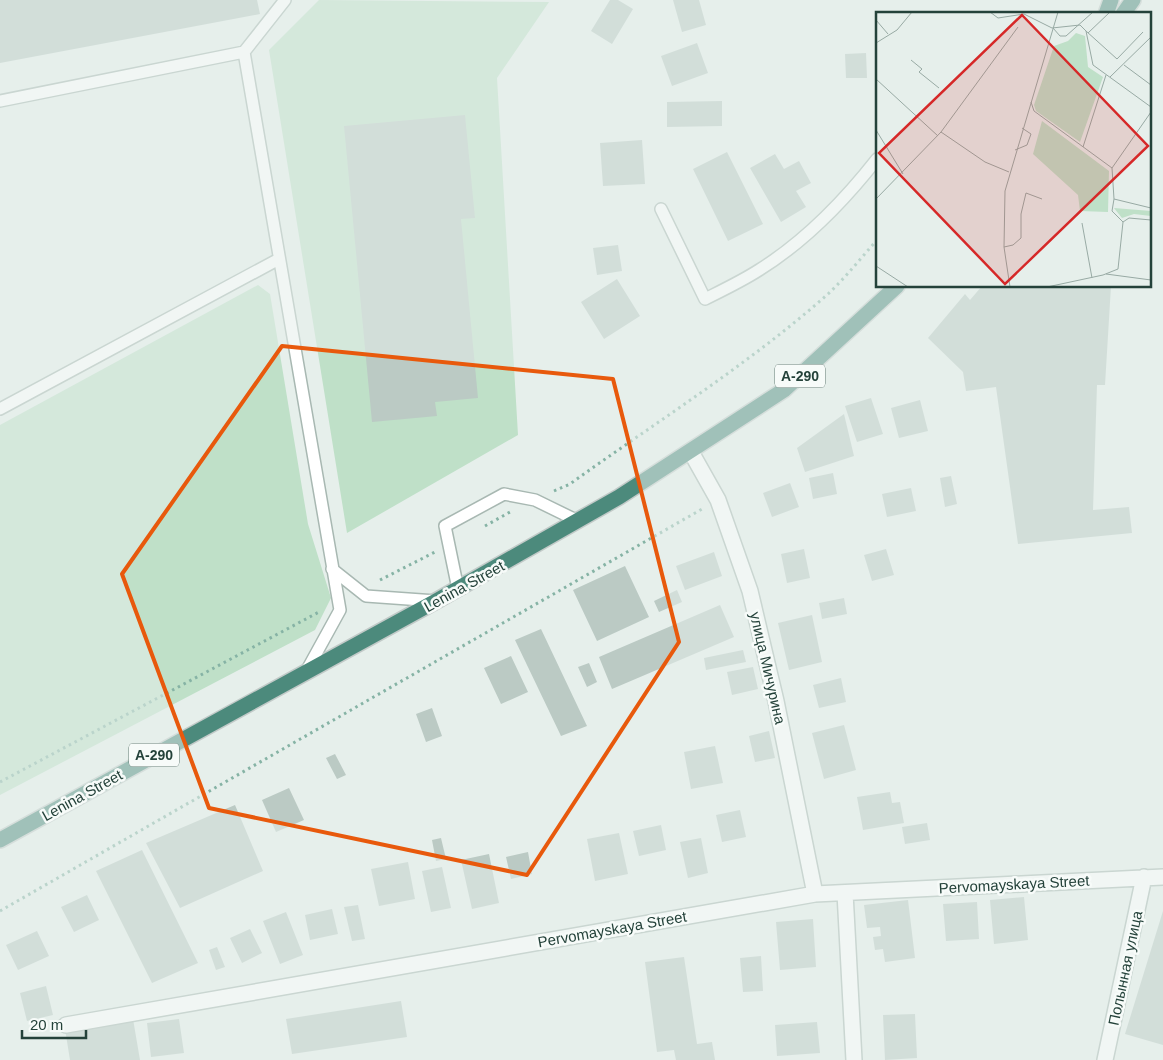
<svg xmlns="http://www.w3.org/2000/svg" width="1163" height="1060" viewBox="0 0 1163 1060" font-family="Helvetica,sans-serif">
<style>
.green{fill:#bfe0c8}
.building{fill:#bbcac4}
.lines{fill:none;stroke-linecap:round;stroke-linejoin:round}
.service-casing{stroke:#a8b8b2;stroke-width:14}
.minor-casing{stroke:#a8b8b2;stroke-width:18}
.trunk-casing{stroke:#c2cac8;stroke-width:18}
.path{stroke:#86b3a5;stroke-width:3;stroke-dasharray:2.5 4;stroke-linecap:butt}
.service{stroke:#fff;stroke-width:11}
.minor{stroke:#fff;stroke-width:15}
.trunk{stroke:#4c8a7c;stroke-width:15}
.marked{fill:none;stroke:#e8590c;stroke-width:4;stroke-linejoin:round}
.labels{text-anchor:middle;dominant-baseline:central;stroke-width:5;stroke-linejoin:round;paint-order:stroke}
.shield{fill:#f7fbf9;stroke:#637a73;stroke-width:1}
.shield-label{font-size:14px;font-weight:bold;fill:#24423a}
.street-label{font-size:15px;fill:#24423a;stroke:#f7fbf9}
.inset-road{fill:none;stroke:#98aaa4;stroke-width:1}
.view{fill:#d62828;fill-opacity:0.15;stroke:#d62828;stroke-width:2.5}
.inset-edge{fill:none;stroke:#24423a;stroke-width:2.5}
</style>
<rect width="100%" height="100%" fill="#e6efeb"/>
<path class="green" d="M319,0L549,2L497,78L518,435L347,533L269,50Z
M258,285L270,294L308,524L331,598L315,630L0,795V425Z"/>
<path class="building" d="M0,0H257L260,14L0,63Z
M610,0H618L633,9L612,44L591,31Z
M673,0H699L706,25L682,32Z
M697,43L708,73L672,86L661,56Z
M866,53L867,78H846L845,54Z
M722,101V126L667,127V102Z
M465,115L475,218L461,219L478,398L435,402L437,416L372,422L344,126Z
M642,140L645,184L603,186L600,143Z
M727,152L763,224L728,241L693,169Z
M775,154L784,169L799,161L811,183L796,191L806,207L781,222L750,168Z
M618,245L622,271L597,275L593,248Z
M617,279L640,316L604,339L581,302Z
M982,286H1111L1105,385H1097L1093,510L1129,507L1132,533L1018,544L996,387L966,391L963,372L928,338L965,294L970,300Z
M871,398L883,434L857,442L845,406Z
M920,400L928,431L899,438L891,408Z
M844,414L854,456L805,472L797,448Z
M833,473L837,494L813,499L809,478Z
M951,476L957,504L945,507L940,478Z
M790,483L799,507L772,517L763,493Z
M911,488L916,511L887,517L882,494Z
M804,549L810,578L787,583L781,554Z
M886,549L894,575L872,581L864,555Z
M714,552L722,576L685,590L676,566Z
M625,566L649,617L597,641L573,590Z
M677,590L682,602L659,612L654,601Z
M844,598L847,614L822,619L819,603Z
M720,605L734,637L612,689L599,657Z
M812,615L822,662L789,670L778,623Z
M541,629L587,726L561,736L515,640Z
M743,650L746,662L706,670L704,658Z
M511,656L528,692L501,704L484,668Z
M589,663L597,682L587,687L578,667Z
M753,667L758,689L732,695L727,672Z
M841,678L846,702L819,708L813,685Z
M432,708L442,736L426,742L416,714Z
M844,725L856,770L824,779L812,733Z
M769,731L775,758L755,762L749,736Z
M715,746L723,783L691,789L684,752Z
M335,754L346,775L337,779L326,758Z
M289,788L304,820L276,832L262,800Z
M890,792L892,803L900,802L904,823L863,830L857,797Z
M235,805L263,871L180,908L146,843Z
M740,810L746,837L722,842L716,815Z
M927,823L930,840L905,844L902,827Z
M661,825L666,850L639,856L633,831Z
M619,833L628,874L595,881L587,839Z
M441,838L446,859L436,861L432,840Z
M701,838L708,873L688,878L680,842Z
M142,850L198,963L152,983L96,871Z
M528,852L532,874L511,879L506,857Z
M489,854L499,903L472,909L461,860Z
M408,862L415,899L379,906L371,869Z
M442,867L451,908L431,912L422,871Z
M87,895L99,920L74,932L61,907Z
M1024,897L1028,940L994,944L990,900Z
M908,900L915,958L885,962L883,949L875,950L873,937L881,936L880,927L867,928L864,905Z
M977,902L979,939L946,941L943,904Z
M358,905L365,939L352,941L344,907Z
M332,909L338,934L310,940L305,915Z
M1163,911V1045L1125,1034Z
M286,912L303,955L280,964L263,921Z
M813,919L816,967L780,970L776,922Z
M250,929L262,953L242,963L230,938Z
M37,931L49,956L18,970L6,945Z
M217,947L225,967L216,970L209,950Z
M761,956L763,991L743,992L740,958Z
M684,957L697,1044L712,1042L715,1060H676L674,1050L657,1052L645,962Z
M46,986L53,1015L27,1021L20,993Z
M401,1001L407,1037L292,1054L286,1019Z
M915,1014L917,1058L885,1060L883,1015Z
M133,1019L140,1060H70L65,1029Z
M179,1019L184,1053L151,1057L147,1023Z
M817,1022L820,1053L777,1056L775,1025Z"/>
<g class="lines">
<g class="service-casing">
<path id="service" d="M244,52L285,0
M0,101L244,52L340,610L307,670
M661,209L705,299C723,290 742,281 759,270C804,242 844,201 877,159
M0,409L279,259
M332,569L366,596L436,601
M458,589L445,526L504,494L535,500L578,521"/>
</g>
<g class="minor-casing">
<path id="minor" d="M691,452L718,500L750,591L776,701L815,894
M845,893L854,1060
M66,1025L815,894L1163,877
M1105,1060L1144,877"/>
</g>
<g class="trunk-casing">
<path id="trunk" d="M1106,14L1111,0
M1123,14L1133,0
M0,840L436,601L619,497L784,390L897,286"/>
</g>
<path class="path" d="M554,491L570,484C656,422 748,365 828,294C845,278 861,258 877,240
M485,526L510,512
M380,580L435,552
M0,782L319,612
M0,911L702,509"/>
<use href="#service" class="service"/>
<use href="#minor" class="minor"/>
<use href="#trunk" class="trunk"/>
</g>
<path d="M0 0H1163V1060H0ZM282,346L613,379L679,642L527,875L209,808L122,574Z" fill="#e6efeb" fill-opacity=".55" fill-rule="evenodd"/>
<path class="marked" d="M282,346L613,379L679,642L527,875L209,808L122,574Z"/>
<g class="labels">
<g class="shield">
<rect x="775" y="364.5" width="50" height="23" rx="4"/>
<rect x="129" y="743.5" width="50" height="23" rx="4"/>
</g>
<g class="shield-label">
<text x="800" y="376">А-290</text>
<text x="154" y="755">А-290</text>
</g>
<g class="street-label">
<text transform="translate(464 586) rotate(-29)">Lenina Street</text>
<text transform="translate(768 668) rotate(77)">улица Мичурина</text>
<text transform="translate(82 795) rotate(-29)">Lenina Street</text>
<text transform="translate(1014 884) rotate(-3)">Pervomayskaya Street</text>
<text transform="translate(612 929) rotate(-10)">Pervomayskaya Street</text>
<text transform="translate(1125 968) rotate(-78)">Полынная улица</text>
</g>
</g>
<g transform="translate(876 12)">
<rect width="275" height="275" fill="#e6efeb"/>
<path d="M200,21L209,24L212,55L227,65L204,130L160,99L158,93L178,34L192,29ZM166,109L233,159L232,200L204,199L202,183L157,142ZM238,196L275,199V204L258,202L246,206Z" fill="#bfe0c8"/>
<path class="inset-road" d="M114,0L122,6L148,2L176,16L204,13M0,8L12,22M204,13L210,19L217,53L275,95M177,16L184,24H190L217,0M210,19L241,47L267,20M212,21L234,0M0,31L21,18L36,0M35,48L46,57L43,60L63,76M248,53L275,73M234,65L275,25M0,67L62,124M155,90L158,99L236,156L275,100M0,118L27,162M65,120L109,150L133,160M207,135L230,63M139,138L151,133L155,122L146,116M236,156L238,187L275,196M0,187L65,120L142,15M247,210L253,206L275,208M206,211L216,266M128,235L137,233L145,226V202L150,181L166,187M0,254L32,275M230,262L275,268M134,275L128,235L129,179L182,0M171,275L227,263L242,257L247,210L236,199L238,187"/>
<path class="view" d="M146,3L272,134L129,272L3,141Z"/>
<rect width="275" height="275" class="inset-edge"/>
</g>
<path d="M22 1030v8h64v-8" fill="none" stroke="#24423a" stroke-width="2.5"/>
<text x="30" y="1030" font-size="15" fill="#24423a" stroke="#f7fbf9" stroke-width="4" paint-order="stroke">20 m</text>
</svg>
